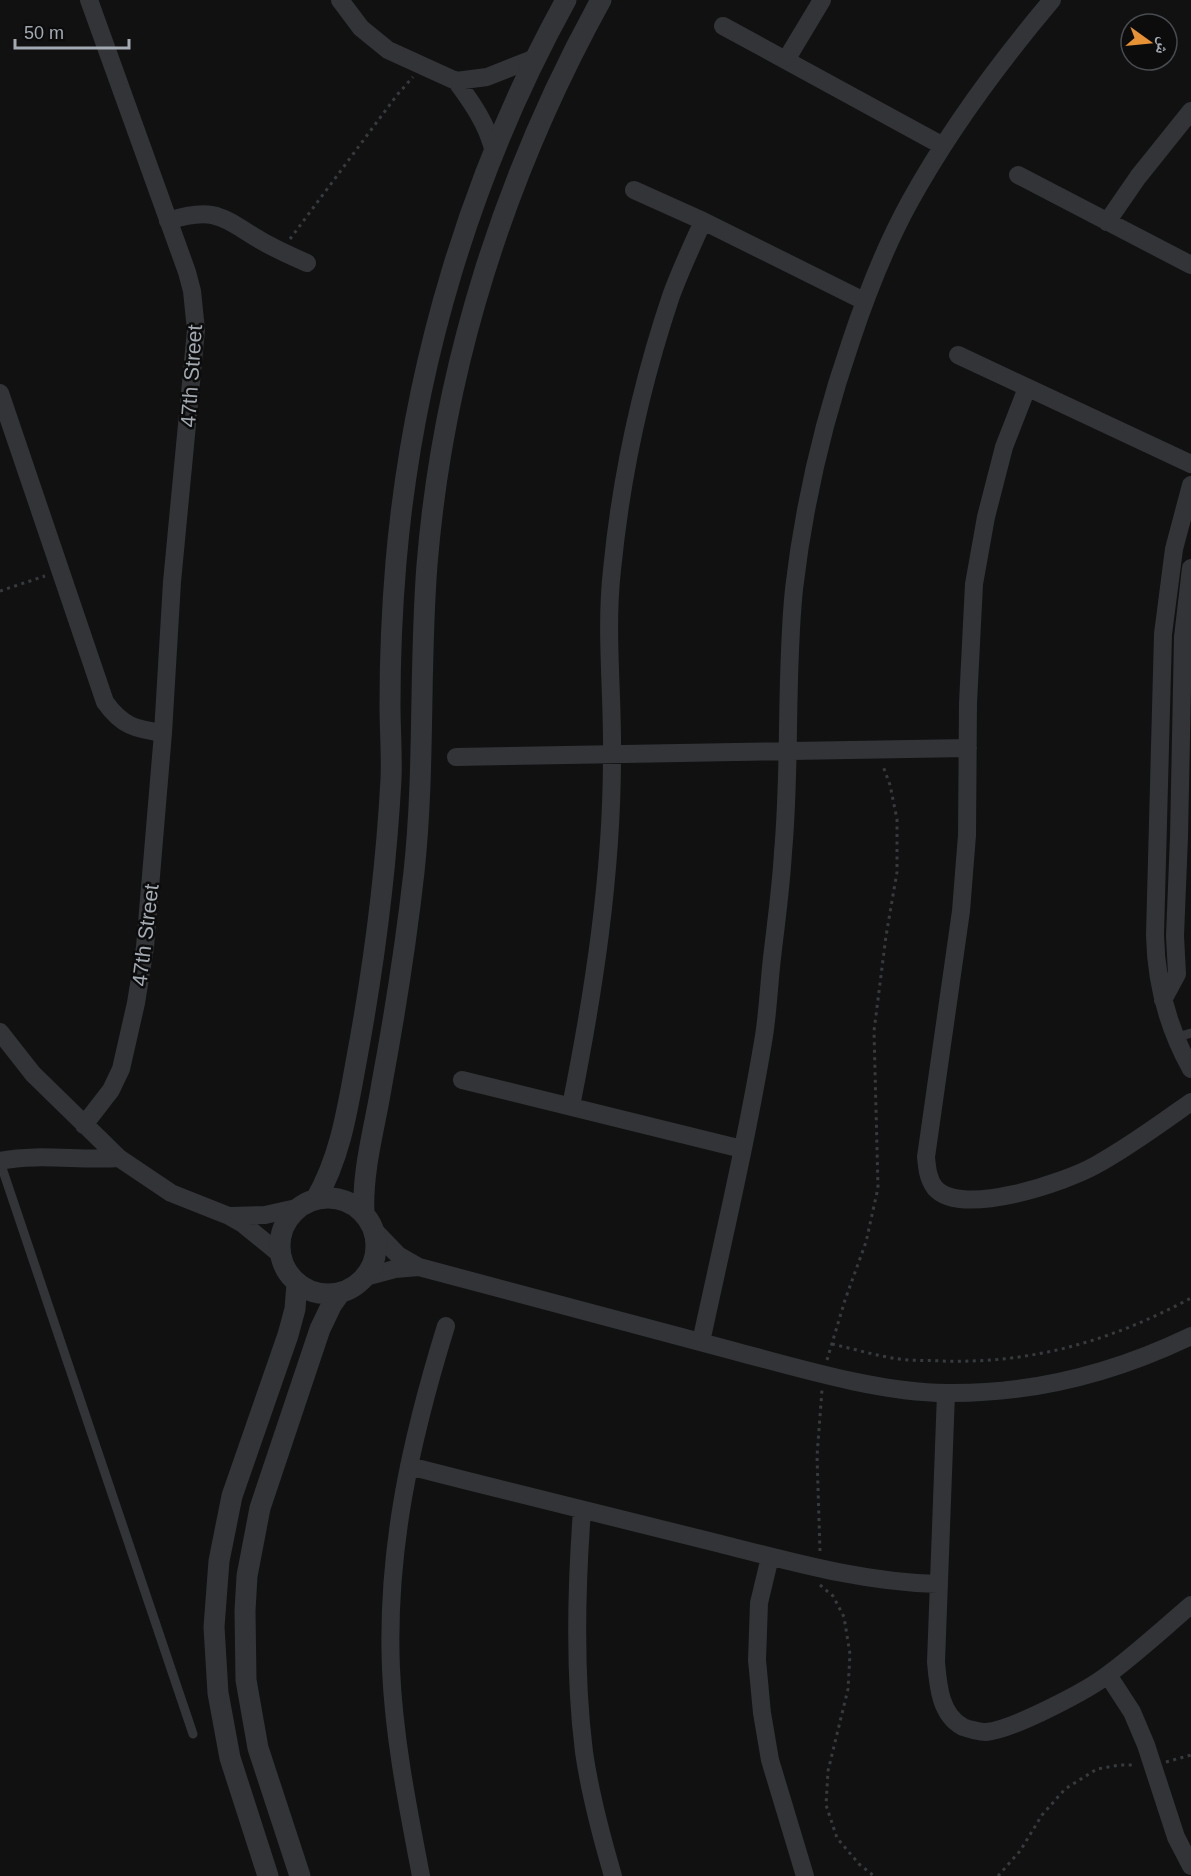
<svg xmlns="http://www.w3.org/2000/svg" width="1191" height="1876" viewBox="0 0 1191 1876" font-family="Arial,'Noto Naskh Arabic',sans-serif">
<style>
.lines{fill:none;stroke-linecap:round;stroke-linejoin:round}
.path{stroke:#383b3e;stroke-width:3;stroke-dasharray:3 4.5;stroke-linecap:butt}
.service{stroke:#323437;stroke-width:9}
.minor{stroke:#323437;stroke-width:18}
.tertiary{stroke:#323437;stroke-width:21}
.labels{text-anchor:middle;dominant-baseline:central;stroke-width:5;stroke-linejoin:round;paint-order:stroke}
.street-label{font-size:21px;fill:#a3aab2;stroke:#0c0c0d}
</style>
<rect width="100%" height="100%" fill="#111112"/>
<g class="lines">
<path class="path" d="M290,239L397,95L413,77
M0,591L45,576
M832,1344C854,1349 877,1356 899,1359C913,1361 927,1360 941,1361C1032,1364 1111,1341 1191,1298
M827,1360L845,1300L866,1242L878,1188L874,1031L886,936L897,872V819L890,785L883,766
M820,1551L817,1456L822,1390
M820,1585L833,1596L844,1617L850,1654L848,1689L828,1771L826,1805L837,1838L859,1864L874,1876
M1166,1762L1191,1755
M998,1876L1020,1851L1042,1815L1065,1789L1097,1769L1120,1765H1136"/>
<path class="service" d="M1175,1038L1191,1033
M0,1162L193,1734"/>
<path class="minor" d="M340,0L361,28L388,50L456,81L487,77L535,58
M723,26L943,146
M786,60L822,0
M456,81C473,104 487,124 494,152
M1018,175L1191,265
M634,190L703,221L864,301
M168,221C214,206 222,217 260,240C275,249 291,256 307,263
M1107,222L1138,177L1191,111
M958,355L1191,464
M1027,388L1004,447L986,517L974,584L968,703L967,835L961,911L926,1157C927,1168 928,1179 935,1188C961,1218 1066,1182 1096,1165C1129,1147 1160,1124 1191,1102
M0,393L105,702C122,726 135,729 163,733
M1191,485L1174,549L1163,634L1155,935C1156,982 1168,1028 1191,1069
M456,757L968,748
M1163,1000L1177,974L1175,936L1179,837L1183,637L1191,568
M0,1032L33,1074L119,1158L171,1193L229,1216L243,1224L281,1255
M462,1080L742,1149
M571,1106C594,991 612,874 612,756C613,694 605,632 612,570C621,477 641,385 671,296C680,271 692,246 703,221
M84,1125L111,1090L121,1069L136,1003L145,947L163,733L172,582L196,330L192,291L187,272L89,0
M0,1161C39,1153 79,1161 119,1158
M231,1216L265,1215L301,1207
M374,1230L398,1255L419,1267C524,1295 629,1323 734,1351C798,1368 881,1393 947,1393C1033,1394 1114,1373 1191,1336
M365,1277L395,1269L419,1267
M701,1342C723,1240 747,1139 764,1036C768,1010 769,984 772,958C776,923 781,888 783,852C791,765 785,677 794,589C804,503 823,422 851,341C867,293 885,247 909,203C949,130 998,64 1052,0
M946,1393L936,1662C938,1685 940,1715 963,1727C968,1729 980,1732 986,1732C1012,1730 1089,1690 1110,1673C1138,1652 1164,1628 1191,1605
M409,1466C506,1491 603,1515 701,1539C779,1558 856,1582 937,1584
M582,1511C576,1591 574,1672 584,1752C590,1794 601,1835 613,1876
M770,1557L759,1603L757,1660L762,1713L770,1760L805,1876
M1108,1675L1132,1712L1146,1745L1176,1837L1191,1866
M421,1876C408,1808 394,1739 391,1669C386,1550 411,1439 446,1326"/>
<path class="tertiary" d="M280 1246a48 48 0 1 1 96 0a48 48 0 1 1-96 0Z
M316,1199C341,1156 348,1106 357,1057C374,965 386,872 391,779C392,754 390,729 390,705C390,657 392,609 396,562C413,366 471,172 566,0
M364,1213C362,1169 375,1127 382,1083C395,1013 406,943 414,872C425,770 419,668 427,565C443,367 505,174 601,0
M268,1876L230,1758L218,1693L214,1627L219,1561L232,1496L288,1335L295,1309L297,1283
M300,1876L258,1748L246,1680L245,1611L247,1576L260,1508L320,1329L332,1304L340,1293"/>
</g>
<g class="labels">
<g class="street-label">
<text transform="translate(191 376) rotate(-86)">47th Street</text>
<text transform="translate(145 935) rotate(-83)">47th Street</text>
</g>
</g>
<g transform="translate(1149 42) rotate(105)"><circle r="28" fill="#0c0c0d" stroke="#484b4f" stroke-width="1.5"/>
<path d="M0-4.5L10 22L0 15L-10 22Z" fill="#e79234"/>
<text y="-9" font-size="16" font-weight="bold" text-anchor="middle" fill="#a3aab2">ش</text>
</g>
<path d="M15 39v9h114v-9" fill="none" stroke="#a3aab2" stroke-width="3"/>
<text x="24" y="39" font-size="18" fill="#a3aab2" stroke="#0c0c0d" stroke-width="4.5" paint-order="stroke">50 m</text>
</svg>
